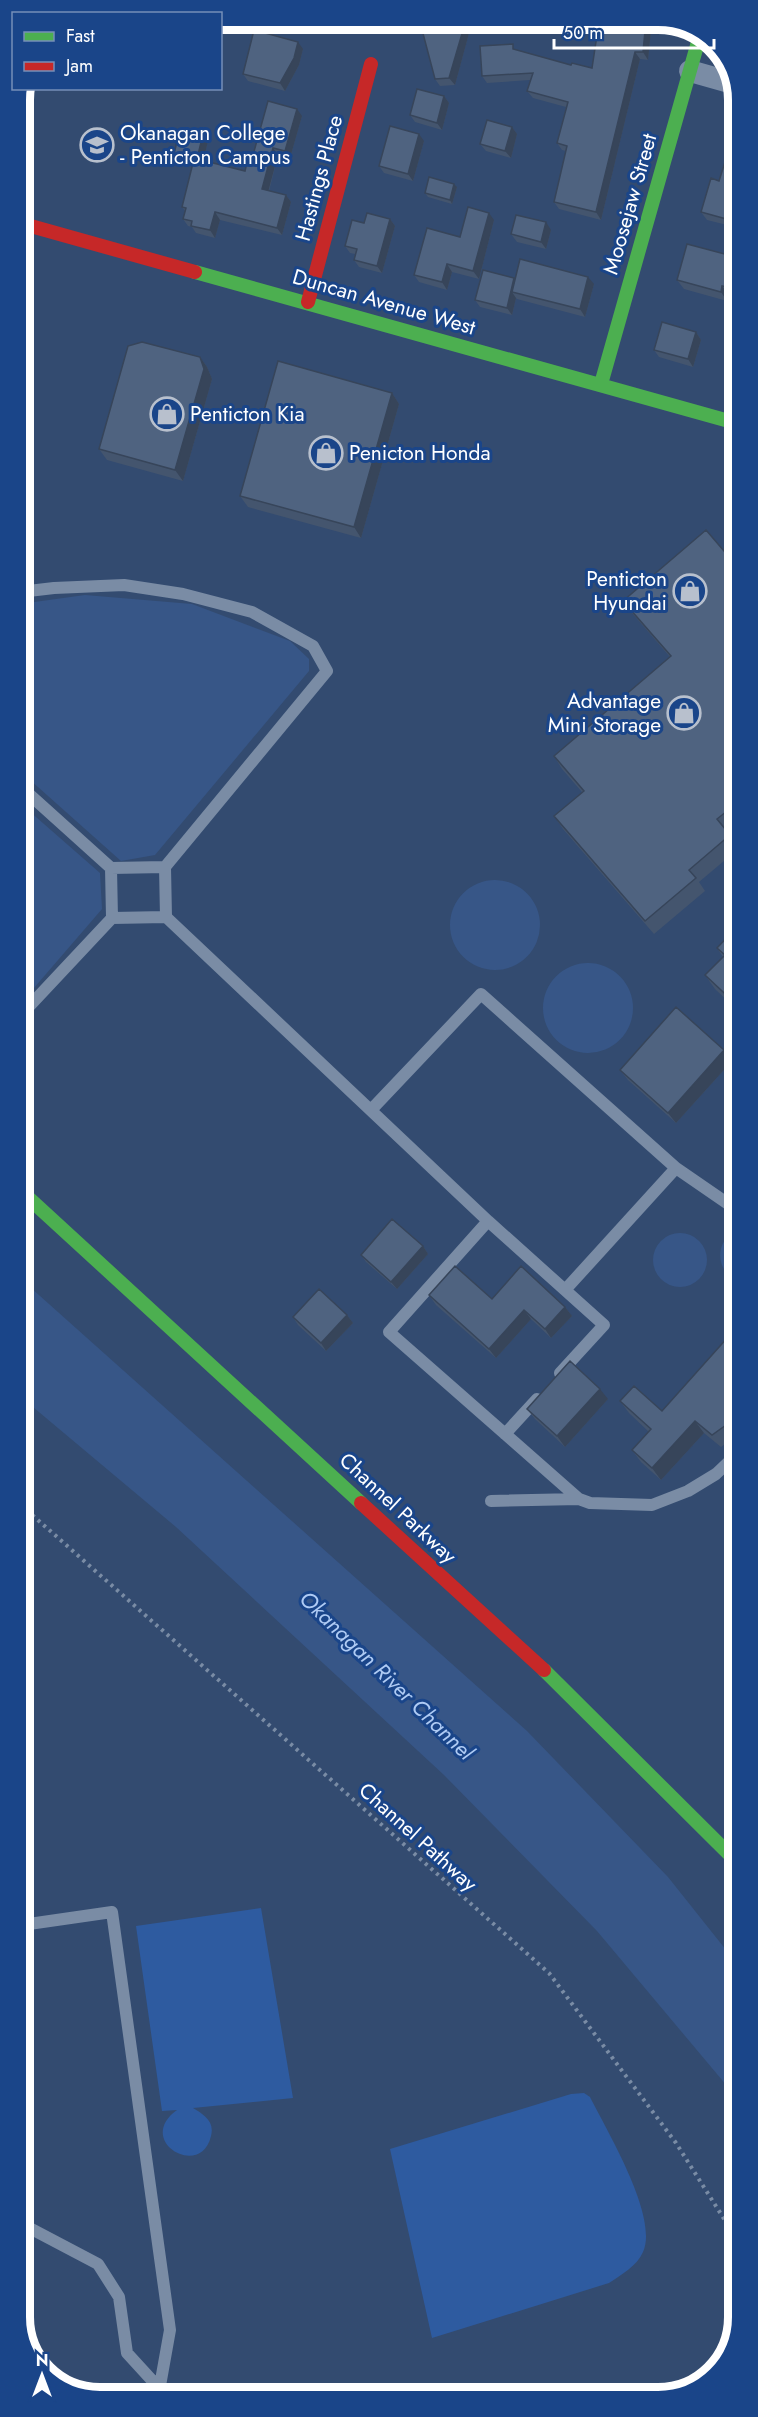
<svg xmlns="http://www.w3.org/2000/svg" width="758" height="2417" viewBox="0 0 758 2417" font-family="Jost,sans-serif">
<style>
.green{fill:#2e5ba0}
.water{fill:#375687}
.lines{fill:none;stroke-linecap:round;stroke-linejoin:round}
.path{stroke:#7a8ca5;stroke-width:4;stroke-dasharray:3 4.5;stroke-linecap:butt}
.lane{stroke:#7a8ca5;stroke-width:12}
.street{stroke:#7a8ca5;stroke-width:22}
.fast{stroke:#4caf50;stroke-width:14}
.jam{stroke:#c62828;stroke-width:14}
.wall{fill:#44556e}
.shaded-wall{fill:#37455a}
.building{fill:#4f6380;stroke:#37455a;stroke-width:1.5}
.labels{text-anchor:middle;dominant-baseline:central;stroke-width:6;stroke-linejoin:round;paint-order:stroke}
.poi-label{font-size:21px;fill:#fff;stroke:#1a4589;text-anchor:start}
.street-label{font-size:21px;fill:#fff;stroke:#1a4589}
.water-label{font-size:22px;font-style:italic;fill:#afcbf4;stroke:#1a4589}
.rim{fill:none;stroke:#fff;stroke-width:8}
</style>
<rect width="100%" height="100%" fill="#334b70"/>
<path class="green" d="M261,1908L293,2098L193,2108C203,2114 215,2121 211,2136C201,2180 134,2141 177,2110L162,2111L136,1926Z
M584,2093L590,2097C607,2131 659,2217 643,2252C637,2266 621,2275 609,2283L432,2338L390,2149L571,2094Z"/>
<path class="water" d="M85,595L192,604L290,641L309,659V671L155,855L121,861L20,771V604Z
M20,803L100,873L102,909L21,1003Z
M450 925a45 45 0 1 1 90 0a45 45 0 1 1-90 0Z
M543 1008a45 45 0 1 1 90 0a45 45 0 1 1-90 0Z
M737,1231V1281C715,1270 714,1241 737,1231Z
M653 1260a27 27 0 1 1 54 0a27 27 0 1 1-54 0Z
M21,1279L527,1731L668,1877L738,1965V2102L722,2080L597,1931L444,1775L176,1527L21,1397Z"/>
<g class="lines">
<path class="path" d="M21,1505L549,1973L676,2143L738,2241"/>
<path class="lane" d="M20,592L54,588L124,585L183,594L252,612L313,646L327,671L165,867L166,917L488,1221L389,1332L579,1499L590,1503L652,1505L688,1491L716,1474L737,1454
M20,786L111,868L165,867
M112,918L166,917
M21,1015L112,918L111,868
M371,1110L481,994L676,1168L737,1210
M488,1221L604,1325L560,1373
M565,1290L676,1168
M505,1434L537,1399
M491,1501L579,1499
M22,1925L112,1912L170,2330L158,2397
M22,2224L98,2264L119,2297L127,2353L159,2388"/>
<path class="street" d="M690,71L736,84"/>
<path class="fast" d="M195,272L736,423
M601,384L700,35
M21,1191L361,1503
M544,1670L730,1855L738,1867"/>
<path class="jam" d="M20,223L195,272
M308,302L371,64
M361,1503L544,1670"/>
</g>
<path class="wall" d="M427,20H472V22L455,85L440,86L435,79Z
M615,20H652L648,60L640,59L601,220L559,209L554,202L566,151L562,150L557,143L566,107L533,98L527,91L530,80L487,83L482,76L518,50L571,65L592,68L614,25Z
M303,49L299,65L285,91L248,81L243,74Z
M444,96L449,103L442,130L415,122L410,115Z
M302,116L290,158L278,155L269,191L286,195L291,202L282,235L220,220L215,238L196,233L192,227L188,226L183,219L185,211L182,207L193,164L179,161L174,154L203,134L208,141L203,161L245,171L253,155Z
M512,127L517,134L511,158L486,151L480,144Z
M736,138V223L735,227L707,220L701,212L729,163Z
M424,141L413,181L384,173L379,166Z
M457,187L452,204L428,197L425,193Z
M390,219L395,226L382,273L359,267L354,260L355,254L350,253L345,246L364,223Z
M494,220L479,279L452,272L447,290L419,282L414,275L460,237Z
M551,230L546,249L517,242L511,234Z
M736,257V297L729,295L727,301L684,289L677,280Z
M514,278L515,279L594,284L585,317L517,299L516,298L512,315L480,307L475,300Z
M696,332L701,340L693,367L659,357L654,350Z
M200,357L207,367L212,379L183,481L107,460L99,449Z
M392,393L399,404L361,538L248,507L240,496Z
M736,565L737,823L727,831L737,844V850L699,882L705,891L654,934L563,829L554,816L582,792L562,769L554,756L670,657L632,613L623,601Z
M737,927V1010L715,989L705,975L723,957L717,948Z
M732,1061L676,1123L628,1080L620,1070Z
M423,1246L428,1254L397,1289L366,1262L361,1255Z
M429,1295L492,1299L565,1307L572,1316L551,1338L531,1319L496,1358L436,1305Z
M347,1315L353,1323L326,1351L298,1325L293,1317Z
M737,1327V1435L721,1447L704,1433L661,1480L641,1462L632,1450L649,1432L629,1413L620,1401L662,1411Z
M608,1399L565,1447L535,1419L527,1409Z
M738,1484V1515L732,1510L725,1500Z"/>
<path class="shaded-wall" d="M466,20H472V22L455,85L449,78Z
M646,20H652L648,60L643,52Z
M298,42L303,49L299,65L285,91L280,83Z
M635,52L640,59L601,220L596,212Z
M444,96L449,103L442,130L437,123Z
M297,109L302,116L290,158L285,151Z
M512,127L517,134L511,158L505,151Z
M203,134L208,141L202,166L197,159Z
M419,134L424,141L413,181L408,174Z
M273,148L278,155L267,196L262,189Z
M454,184L457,187L452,204L450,200Z
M286,195L291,202L282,235L277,228Z
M735,200L736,202V223L735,227L730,220Z
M215,212L220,220L215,238L210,230Z
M489,213L494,220L479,279L473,271Z
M390,219L395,226L382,273L377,266Z
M546,222L551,230L546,249L541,242Z
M447,264L452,272L447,290L442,282Z
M588,277L594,284L585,317L580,309Z
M514,278L519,285L512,292L516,298L512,315L507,308Z
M722,286L729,295L727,301L721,292Z
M696,332L701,340L693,367L688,359Z
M200,357L207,367L212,379L183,481L175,470Z
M392,393L399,404L361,538L354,527Z
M724,1050L732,1061L676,1123L668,1113Z
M423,1246L428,1254L397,1289L391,1282Z
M565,1307L572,1316L551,1338L545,1329Z
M524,1310L531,1319L496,1358L489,1349Z
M347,1315L353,1323L326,1351L321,1343Z
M600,1389L608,1399L565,1447L557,1436Z
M737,1415V1427L733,1420Z
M695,1421L704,1433L661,1480L652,1468Z"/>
<path class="building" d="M427,20H466L449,78L435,79L420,22Z
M615,20H646L643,52H635L596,212L554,202L567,146L557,143L568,102L527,91L533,73L482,76L480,46L513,44V49L571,65L572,63L592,68L599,22L614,25Z
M254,30L298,42L294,58L280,83L243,74Z
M417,89L444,96L437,123L410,115Z
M268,101L297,109L285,151L273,148L262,189L286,195L277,228L215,212L210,230L191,226L192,221L183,219L186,208L182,207L194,159L174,154L180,129L203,134L197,159L245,171L249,154L253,155Z
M487,120L512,127L505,151L480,144Z
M390,126L419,134L408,174L379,166Z
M736,138V200H735L730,220L701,212L711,178L719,181L725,162L729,163Z
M429,177L454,184L450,200L425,193Z
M468,207L489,213L473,271L447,264L442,282L414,275L427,228L460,237Z
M367,213L390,219L377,266L354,260L357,249L345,246L352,220L364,223Z
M516,215L546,222L541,242L511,234Z
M687,244L736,257V289L722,286L721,292L677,280Z
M520,259L588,277L580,309L512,292Z
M483,270L514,278L507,308L475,300Z
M662,322L696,332L688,359L654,350Z
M142,342L200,357L204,369L175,470L99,449L128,346Z
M278,361L392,393L354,527L240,496Z
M706,530L736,565L737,803L717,819L730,835L689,870L696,878L645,921L554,816L584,791L554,756L671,656L623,601Z
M737,927V1005L705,975L725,955L717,948Z
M676,1007L724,1050L668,1113L620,1070Z
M392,1219L423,1246L391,1282L361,1255Z
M455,1266L492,1299L521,1266L565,1307L545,1329L524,1310L489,1349L429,1295Z
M319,1289L347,1315L321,1343L293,1317Z
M737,1327V1415L733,1420L712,1435L695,1421L652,1468L632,1450L651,1429L620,1401L634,1386L662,1411Z
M570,1361L600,1389L557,1436L527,1409Z
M738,1484V1510L725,1500Z"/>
<defs>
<g id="university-ring" transform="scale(1.725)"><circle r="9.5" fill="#1a4589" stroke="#b8c0cd" stroke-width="1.5"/><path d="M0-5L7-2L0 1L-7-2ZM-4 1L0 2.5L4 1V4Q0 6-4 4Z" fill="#b8c0cd"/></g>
<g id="shop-ring" transform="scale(1.725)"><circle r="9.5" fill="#1a4589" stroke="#b8c0cd" stroke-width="1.5"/><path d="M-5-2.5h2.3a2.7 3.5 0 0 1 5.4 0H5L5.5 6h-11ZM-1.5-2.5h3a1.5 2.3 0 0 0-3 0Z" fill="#b8c0cd"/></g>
</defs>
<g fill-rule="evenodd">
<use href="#university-ring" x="97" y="145"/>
<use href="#shop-ring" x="167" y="414"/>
<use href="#shop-ring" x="326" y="453"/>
<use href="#shop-ring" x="690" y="591"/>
<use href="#shop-ring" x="684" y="713"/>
</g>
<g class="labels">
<g class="poi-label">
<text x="120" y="133">Okanagan College<tspan x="120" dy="24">- Penticton Campus</tspan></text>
<text x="190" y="414">Penticton Kia</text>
<text x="349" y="453">Penicton Honda</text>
<text x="667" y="579" text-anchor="end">Penticton<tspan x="667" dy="24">Hyundai</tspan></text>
<text x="661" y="701" text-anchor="end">Advantage<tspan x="661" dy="24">Mini Storage</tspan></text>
</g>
<g class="street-label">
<text transform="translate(319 178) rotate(-75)">Hastings Place</text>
<text transform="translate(630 204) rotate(-74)">Moosejaw Street</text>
<text transform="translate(384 302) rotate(16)">Duncan Avenue West</text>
<text transform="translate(398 1508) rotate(43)">Channel Parkway</text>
<text transform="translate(418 1837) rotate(42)">Channel Pathway</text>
</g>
<g class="water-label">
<text transform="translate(387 1675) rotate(44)">Okanagan River Channel</text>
</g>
</g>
<path d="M0 0H758V2417H0ZM100 30H658A70 70 0 0 1 728 100V2317A70 70 0 0 1 658 2387H100A70 70 0 0 1 30 2317V100A70 70 0 0 1 100 30Z" fill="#1a4589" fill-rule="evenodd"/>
<path class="rim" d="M100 30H658A70 70 0 0 1 728 100V2317A70 70 0 0 1 658 2387H100A70 70 0 0 1 30 2317V100A70 70 0 0 1 100 30Z"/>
<rect x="12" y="12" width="210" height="78" fill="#1a4589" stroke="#768fb8" stroke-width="1.5"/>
<rect x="24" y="32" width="30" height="9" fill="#4caf50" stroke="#768fb8" stroke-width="1.5"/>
<text x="66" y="42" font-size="18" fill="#ffffff">Fast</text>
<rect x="24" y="62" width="30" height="9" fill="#c62828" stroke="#768fb8" stroke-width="1.5"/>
<text x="66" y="72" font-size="18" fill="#ffffff">Jam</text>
<g transform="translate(42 2375)" stroke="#1a4589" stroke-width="4.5" paint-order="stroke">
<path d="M0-4.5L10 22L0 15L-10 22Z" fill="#ffffff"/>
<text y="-9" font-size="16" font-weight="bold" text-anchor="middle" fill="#ffffff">N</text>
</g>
<path d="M554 39v9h160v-9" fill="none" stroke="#ffffff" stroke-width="3"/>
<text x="563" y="39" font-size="18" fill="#ffffff" stroke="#1a4589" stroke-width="4.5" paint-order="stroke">50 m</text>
</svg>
